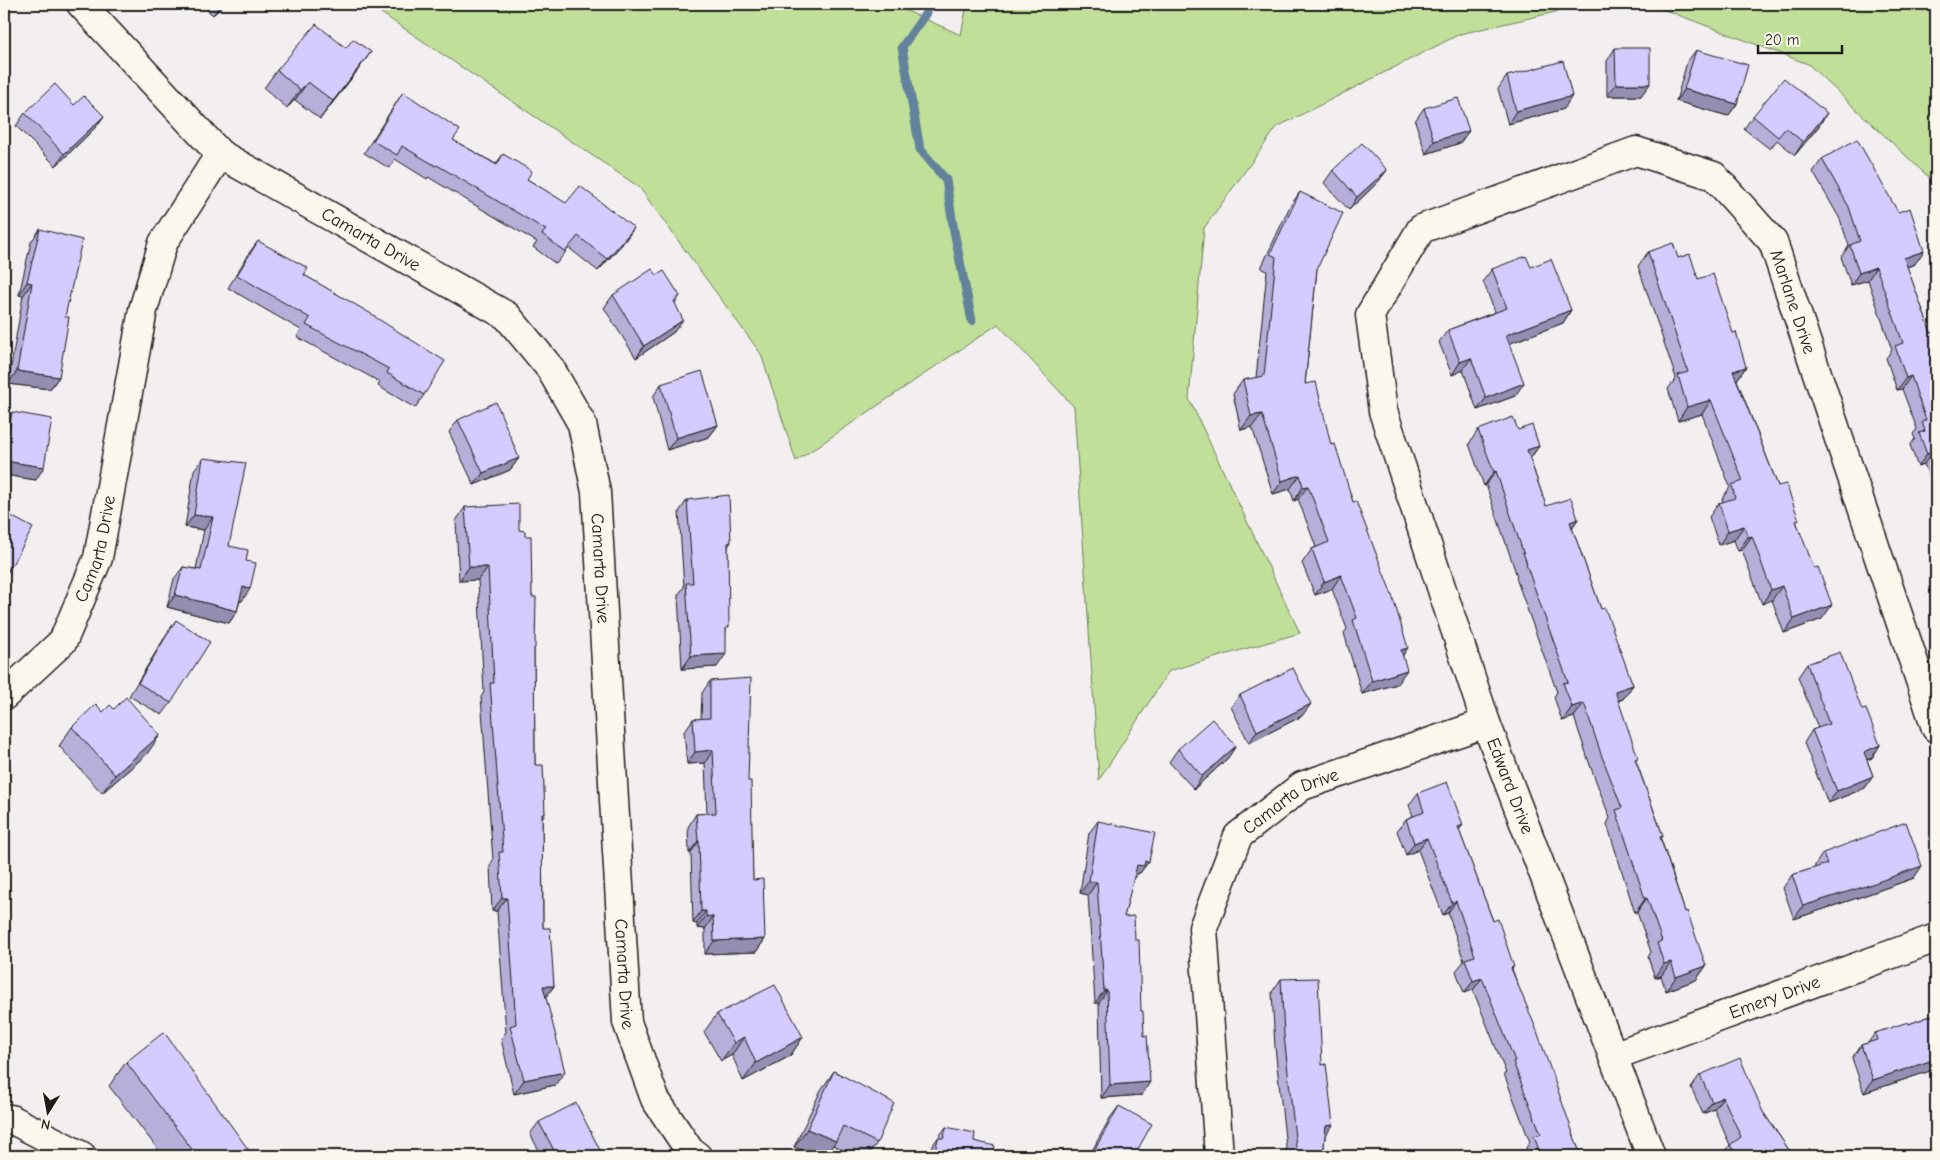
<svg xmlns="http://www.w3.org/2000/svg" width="1940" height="1160" viewBox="0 0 1940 1160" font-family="'Comic Neue',sans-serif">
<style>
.green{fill:#c0e099;stroke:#6e7e5a}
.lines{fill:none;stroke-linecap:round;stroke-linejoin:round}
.stream{stroke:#62839b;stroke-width:9}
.minor-casing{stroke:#1c1c1c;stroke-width:31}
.minor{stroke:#fbf7ec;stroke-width:28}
.wall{fill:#b7afda;stroke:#1c1c1c}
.shaded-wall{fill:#958eb2;stroke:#1c1c1c}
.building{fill:#d5cbfe;stroke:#1c1c1c}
.labels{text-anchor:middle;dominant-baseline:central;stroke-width:5;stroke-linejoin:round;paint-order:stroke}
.street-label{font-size:18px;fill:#1c1c1c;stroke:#fbf7ec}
</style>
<rect width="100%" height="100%" fill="#f3eef0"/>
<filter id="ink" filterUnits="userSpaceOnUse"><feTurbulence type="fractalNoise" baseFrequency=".02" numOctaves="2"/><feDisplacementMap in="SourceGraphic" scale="10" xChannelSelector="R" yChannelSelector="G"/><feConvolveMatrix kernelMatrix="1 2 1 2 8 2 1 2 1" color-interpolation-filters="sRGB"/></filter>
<g filter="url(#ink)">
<path class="green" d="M368,4H891L961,35L967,4H1590L1460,34L1277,127L1204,228L1189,399L1300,633L1169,671L1099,780L1074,407L998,324L796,461L761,354L639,187Z
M1649,4H1936V184L1808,64Z"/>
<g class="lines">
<path class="stream" d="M928,4L926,13L902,47L920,149L946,180L954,231L972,321"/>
<g class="minor-casing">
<g id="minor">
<path id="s1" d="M81,4L220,154L507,316L550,368L582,424L596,492L627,1022L655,1099L690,1151L697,1156"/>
<path id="s2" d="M4,696L63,641L98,558L143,310L163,243L220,154"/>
<path id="s3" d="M1613,1056L1936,938"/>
<path d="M4,1118L11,1119L82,1156"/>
<path id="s4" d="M1219,1156L1203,928L1238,836L1302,786L1486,723"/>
<path id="s5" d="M1651,1156L1486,723L1383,411L1370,315L1421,229L1636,151L1714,176L1773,242L1936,728"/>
</g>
</g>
<use href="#minor" class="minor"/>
</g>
<path class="wall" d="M200,4H225L213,15Z
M1615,48L1641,96H1607V61Z
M1696,50L1737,104L1728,116L1676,101L1687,62Z
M277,70H358L320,119L295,100L287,108L264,88Z
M1507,76L1564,109L1508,124L1498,89Z
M403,92L453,140L496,164L503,154L527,179L625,241L598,271L569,248L556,264L533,247L537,242L428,177L427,179L395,159L389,168L364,153Z
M74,105L104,116L95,128L56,166L16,126L25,113Z
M1424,108L1460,143L1426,154L1415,121Z
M1753,116L1819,126L1795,155L1777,140L1770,149L1744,129Z
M1822,159L1915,264L1907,267L1931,333L1936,335V493L1932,477L1930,478L1924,464L1918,467L1910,445L1915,439L1913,434L1917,429L1902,389L1897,390L1886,358L1892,350L1868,280L1851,285L1841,257L1849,246L1840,219L1813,172Z
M1333,170H1387L1378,182L1349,210L1324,183Z
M1300,192L1317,269L1305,384L1331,445L1353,502L1403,655L1397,684L1362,694L1344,633L1347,629L1332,589L1315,595L1302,563L1312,549L1316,547L1298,499L1294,501L1290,489L1273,494L1252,427L1241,430L1233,394L1243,380L1256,378L1267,271L1261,268L1290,206Z
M40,229L59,377L50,389L8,384L23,296L19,295L31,242Z
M258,241L304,275L375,317L424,395L415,408L378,386L380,382L297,337L301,330L228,288L249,253Z
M1648,252L1678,258L1698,279L1746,367L1737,380L1778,486L1797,523L1822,619L1784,633L1772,600L1762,604L1742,550L1738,551L1734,540L1719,545L1709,517L1719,503L1723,502L1722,499L1730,487L1702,414L1678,421L1668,389L1676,378L1638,266Z
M1531,267L1571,310L1563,323L1509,343L1515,396L1477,410L1463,370L1452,375L1439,342L1448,330L1495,312L1483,281L1492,269Z
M657,275L680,296L675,303L674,332L636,358L604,308L613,295Z
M661,384L718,425L709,437L667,450L653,397Z
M12,412L36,480L4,475V423Z
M458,420L519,458L510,470L474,485L449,432Z
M1478,430H1518L1539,446L1530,459L1546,506L1578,519L1572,528L1601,609L1633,685L1623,699L1618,701L1636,761L1663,836L1661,839L1685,912L1706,966L1696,980L1666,991L1661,976L1655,978L1648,957L1651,952L1637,912L1635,913L1607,824L1610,818L1591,768L1574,717L1562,721L1554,697L1557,692L1516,578L1517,576L1486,485L1484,486L1469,444Z
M203,458L229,546L246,561L242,601H240L237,611L229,623L167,607L174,579L183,567L196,569L204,530L185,527L194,470Z
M687,500L731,542L728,547L726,632L717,667L682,669L678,595L684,587L679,512Z
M465,507L519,530L525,536L532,597L534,651L535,765L545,814L542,818L543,928L554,986L546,997L555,1085L514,1094L501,1039L506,1032L497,911H492L490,866L493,860L481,697L484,692L478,580L459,581L456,521Z
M4,512L9,570L4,577Z
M176,620L171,703L162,715L129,696L168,632Z
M1807,664L1862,710L1880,745L1872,758L1867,760L1873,776L1865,788L1828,803L1804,743L1812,730L1818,728L1798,677Z
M710,681L748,781L753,880L765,939L756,952L705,954V929L697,928V924L693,923L691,853H689L688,827L696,814H707L705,763L687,764L684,732L693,719H701L702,693Z
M1240,695L1302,716L1249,743L1231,707Z
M103,712L147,754L102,793L59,746L72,727Z
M1178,749L1228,758L1194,789L1169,762Z
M1418,793L1459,830L1493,921L1512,969L1581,1156H1528L1526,1148L1530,1142L1504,1074L1506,1073L1473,990L1464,993L1456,971L1464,961L1448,913L1443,915L1418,850L1406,855L1397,831L1406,819L1413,816L1409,805Z
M1098,821L1149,861L1140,873H1138L1135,878H1133L1124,917L1142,1095L1101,1098L1099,1003H1095L1088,895L1080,893L1089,833Z
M1823,853L1914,878L1860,897L1794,919L1783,888L1792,875L1815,868V865Z
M1281,979L1325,1137L1323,1156H1287L1275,1047L1272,992Z
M717,1014L803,1037L790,1056L743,1081L732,1055L721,1061L704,1032Z
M1936,1014V1069L1864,1093L1852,1058L1861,1045L1868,1043L1875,1033L1909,1024Z
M126,1062L253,1156H163L109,1086Z
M834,1071L877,1143L867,1156H854L833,1145L825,1156L794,1147L821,1090Z
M1700,1075L1763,1112L1789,1150L1795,1156H1722L1730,1145L1714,1109L1703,1114L1691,1087Z
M1119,1106L1138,1149L1136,1156H1089L1110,1118Z
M539,1122L600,1156H542L530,1134Z
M946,1127L974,1141L993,1156H928L929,1150Z"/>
<path class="shaded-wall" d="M221,4H225L213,15Z
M371,52L358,70L320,119L333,101Z
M308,82L295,100L287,108L300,90Z
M1616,84H1650L1641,96H1607Z
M1684,89L1737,104L1728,116L1676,101Z
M1572,96L1564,109L1508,124L1516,111Z
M1827,113L1819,126L1795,155L1803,142Z
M104,116L95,128L56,166L64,154Z
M1469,131L1460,143L1426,154L1434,141Z
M1387,170L1378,182L1349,210L1357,197Z
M634,228L625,241L598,271L607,259Z
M1924,251L1915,264L1895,271L1904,258Z
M1876,267L1868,280L1851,285L1859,273Z
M27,282L32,283L23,296L19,295Z
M1571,310L1563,323L1498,348L1506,335Z
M683,320L674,332L636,358L644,346Z
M1471,358L1463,370L1452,375L1460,362Z
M1746,367L1736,381L1733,371Z
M17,371L59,377L50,389L8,384Z
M1911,376L1902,389L1897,390L1906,378Z
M1524,383L1515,396L1477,410L1486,398Z
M1711,400L1702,414L1678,421L1687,407Z
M1262,414L1252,427L1241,430L1251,416Z
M718,425L709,437L667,450L676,438Z
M1539,446L1529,460L1527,450Z
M1933,452L1924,464L1918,467L1927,454Z
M519,458L510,470L474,485L483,473Z
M4,461L44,467L36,480L4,475Z
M1936,469V471L1932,477L1930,478Z
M1496,471L1486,485L1484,486L1494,472Z
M1300,475L1290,489L1273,494L1282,481Z
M1308,486L1298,499L1294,501L1303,487Z
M194,515L213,517L204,530L185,527Z
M1578,519L1568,533L1570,522Z
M1744,526L1734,540L1719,545L1728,531Z
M1752,536L1742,550L1738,551L1748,537Z
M469,567H488L478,580L459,581Z
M1341,575L1332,589L1315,595L1324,582Z
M1782,586L1772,600L1762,604L1771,590Z
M243,587L250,589L242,601L234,600Z
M175,595L237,611L229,623L167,607Z
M1832,605L1822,619L1784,633L1794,619Z
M1408,648L1398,662L1401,650Z
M726,654L717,667L682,669L691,656Z
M1407,670L1397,684L1362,694L1372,681Z
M1633,685L1623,699L1605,705L1615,691Z
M1584,703L1574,717L1562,721L1572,707Z
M1311,704L1302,716L1249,743L1257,731Z
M160,735L147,754L102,793L115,775Z
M1880,745L1872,758L1855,764L1864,752Z
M1236,746L1228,758L1194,789L1202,776Z
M713,750L705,763L687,764L695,752Z
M1873,776L1865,788L1828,803L1837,791Z
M1463,825L1454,837L1458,827Z
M1427,838L1418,850L1406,855L1414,843Z
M698,841H699L691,853H689Z
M1145,861H1149L1140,873H1138L1135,878L1128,877L1137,865Z
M1922,866L1914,878L1860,897L1794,919L1803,906Z
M1089,881L1097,882L1088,895L1080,893Z
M502,898H507L497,911H492Z
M1647,898L1637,912L1635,913L1645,899Z
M1456,901L1448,913L1443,915L1452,903Z
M701,911H706L697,924L693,923Z
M706,916L713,917L705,929L697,928Z
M765,939L756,952L705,954L714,941Z
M1671,962L1661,976L1655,978L1664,964Z
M1706,966L1696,980L1666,991L1676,977Z
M1482,978L1473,990L1464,993L1473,981Z
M543,986H554L544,999Z
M1107,990L1099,1003H1095L1104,991Z
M744,1037L732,1055L721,1061L734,1043Z
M803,1037L790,1056L743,1081L756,1063Z
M1936,1059V1069L1864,1093L1873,1080Z
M565,1072L555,1085L514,1094L524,1080Z
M1150,1082L1142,1095L1101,1098L1110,1085Z
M1723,1097L1714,1109L1703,1114L1712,1102Z
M1333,1125L1324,1138L1326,1126Z
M807,1129L836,1141L825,1156H816L794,1147Z"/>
<path class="building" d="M316,24L346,48L353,39L371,52L333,101L308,82L300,90L277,70Z
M4,28L8,33L4,36Z
M1615,48H1650V84H1616Z
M1696,50L1748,65L1737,104L1684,89Z
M1563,61L1572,96L1516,111L1507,76Z
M1784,78L1827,113L1803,142L1786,128L1778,137L1753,116Z
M55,84L74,105L84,96L104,116L64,154L25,113Z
M403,92L460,130L453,140L497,165L503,154L532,171L527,179L566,203L580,186L634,228L607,259L578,236L565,252L542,234L546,230L437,165L436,166L402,146L397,155L373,141Z
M1458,98L1469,131L1434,141L1424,108Z
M1857,139L1898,212L1910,208L1924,251L1904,258L1931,333L1935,331L1936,335V461L1933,452L1927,454L1919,433L1925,431L1922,422L1926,420L1911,376L1906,378L1895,346L1903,343L1876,267L1859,273L1850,245L1860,241L1849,207L1822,159Z
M1362,143L1387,170L1357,197L1333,170Z
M1300,192L1343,213L1317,269L1305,384L1316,382L1331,445L1335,444L1353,502L1356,501L1392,595L1408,648L1401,650L1407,670L1372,681L1353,620L1357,618L1341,575L1324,582L1312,549L1329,542L1308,486L1303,487L1300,475L1282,481L1262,414L1251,416L1243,380L1264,376L1276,257L1270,254Z
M40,229L82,240L65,317H69L59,377L17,371L32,283L27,282Z
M258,241L308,268L304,275L375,316V317L445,361L424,395L387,373L389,369L306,325L310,318L237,275Z
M1673,243L1678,258L1690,254L1698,279L1713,274L1733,333L1736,332L1746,367L1733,371L1778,486L1786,484L1799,520L1796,521L1814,568L1818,567L1832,605L1794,619L1782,586L1771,590L1752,536L1748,537L1744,526L1728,531L1719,503L1735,498L1732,485L1743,481L1711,400L1687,407L1678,375L1688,372L1648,252Z
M1526,256L1531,267L1551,259L1571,310L1506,335L1524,383L1486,398L1471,358L1460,362L1448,330L1507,308L1492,269Z
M652,269L657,275L664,271L680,296L674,301L683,320L644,346L613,295Z
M702,371L718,425L676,438L661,384Z
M496,402L519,458L483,473L458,420Z
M12,412L52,419L44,467L4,461Z
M1513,417L1518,430L1532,425L1539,446L1527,450L1546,506L1571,498L1578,519L1570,522L1601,609L1605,608L1633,685L1615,691L1638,758L1635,759L1663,836L1660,837L1685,912L1687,911L1706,966L1676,977L1671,962L1664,964L1657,943L1662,941L1647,898L1645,899L1616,810L1622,808L1601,754L1584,703L1572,707L1563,683L1568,682L1526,564H1527L1496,471L1494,472L1478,430Z
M203,458L246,463L229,546L248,550L246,561L256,563L250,589L243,587L237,611L175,595L183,567L201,570L213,517L194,515Z
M729,495L731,542L728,543L729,627L726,628V654L691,656L686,583H693L687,500Z
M519,504V530L525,531V536H531L532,597H536L535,648H534L535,765H543L545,814H542L543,928H550L554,986H543L565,1072L524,1080L510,1026L516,1024L507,898H502L499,852H503L490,683H494L488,567H469L465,507Z
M4,512L33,528L9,570L4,568Z
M176,620L210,642L171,703L138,683Z
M1840,652L1862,710L1866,709L1880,745L1864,752L1873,776L1837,791L1812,730L1829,724L1807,664Z
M1293,668L1311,704L1257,731L1240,695Z
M751,678L748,781H751L753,880L763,879L765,939L714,941L713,917L706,916V911H701L699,841H698L696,814L716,813L713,750L695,752L693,719L710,718V681Z
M126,697L160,735L115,775L72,727L96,704L103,712L110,705L114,709Z
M1212,719L1236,746L1202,776L1178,749Z
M1447,782L1463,825L1458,827L1493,921L1498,919L1514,967L1511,968L1537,1031L1581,1156H1541L1534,1136L1541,1134L1513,1062L1515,1061L1482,978L1473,981L1465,959L1475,956L1456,901L1452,903L1427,838L1414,843L1406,819L1424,812L1418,793Z
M1098,821L1155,833L1149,861H1145L1144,866L1137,865L1124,917L1134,916L1135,940H1139L1141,1011H1143L1144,1036L1147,1035L1150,1082L1110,1085L1107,990L1104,991L1097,882L1089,881Z
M1906,822L1922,866L1869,885L1803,906L1792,875L1827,864L1823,853Z
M1318,978L1322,1065L1326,1064L1333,1125L1326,1126L1323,1156H1297L1284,1035L1281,979Z
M775,985L803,1037L756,1063L744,1037L734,1043L717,1014Z
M1936,1014V1059L1873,1080L1861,1045L1877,1040L1875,1033L1908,1022L1909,1024Z
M164,1032L253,1156H197L126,1062Z
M1740,1058L1763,1112L1789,1150L1795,1156H1738L1730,1145L1741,1137L1723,1097L1712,1102L1700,1075Z
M834,1071L894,1103L877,1143L843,1126L836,1141L807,1129Z
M576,1103L602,1154L597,1156H557L539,1122Z
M1119,1106L1152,1124L1138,1149L1140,1150L1136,1156H1091Z
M946,1127L975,1133L974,1141L995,1146L993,1156H934L938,1138H944Z"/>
</g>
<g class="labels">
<g class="street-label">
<text stroke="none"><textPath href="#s1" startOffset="378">Camarta Drive</textPath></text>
<text stroke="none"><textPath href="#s5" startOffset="1451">Marlane Drive</textPath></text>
<text stroke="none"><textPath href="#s2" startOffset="179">Camarta Drive</textPath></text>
<text stroke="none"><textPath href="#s1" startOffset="812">Camarta Drive</textPath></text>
<text transform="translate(1510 786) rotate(69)">Edward Drive</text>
<text stroke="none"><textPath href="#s4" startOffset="391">Camarta Drive</textPath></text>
<text stroke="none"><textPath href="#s1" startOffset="1218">Camarta Drive</textPath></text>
<text stroke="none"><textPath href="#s3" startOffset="172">Emery Drive</textPath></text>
</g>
</g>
<rect width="1940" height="1160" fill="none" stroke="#fbf7ec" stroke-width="20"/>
<rect x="10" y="10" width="1920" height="1140" fill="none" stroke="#1c1c1c" stroke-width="2" filter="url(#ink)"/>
<g transform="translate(48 1112) rotate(191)" stroke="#fbf7ec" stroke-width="4" paint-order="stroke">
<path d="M0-4L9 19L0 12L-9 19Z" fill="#1c1c1c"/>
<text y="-8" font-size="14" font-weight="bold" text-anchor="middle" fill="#1c1c1c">N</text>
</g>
<path d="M1758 45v8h84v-8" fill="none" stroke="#1c1c1c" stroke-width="2.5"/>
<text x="1765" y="45" font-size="15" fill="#1c1c1c" stroke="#fbf7ec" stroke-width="4" paint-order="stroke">20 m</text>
</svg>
